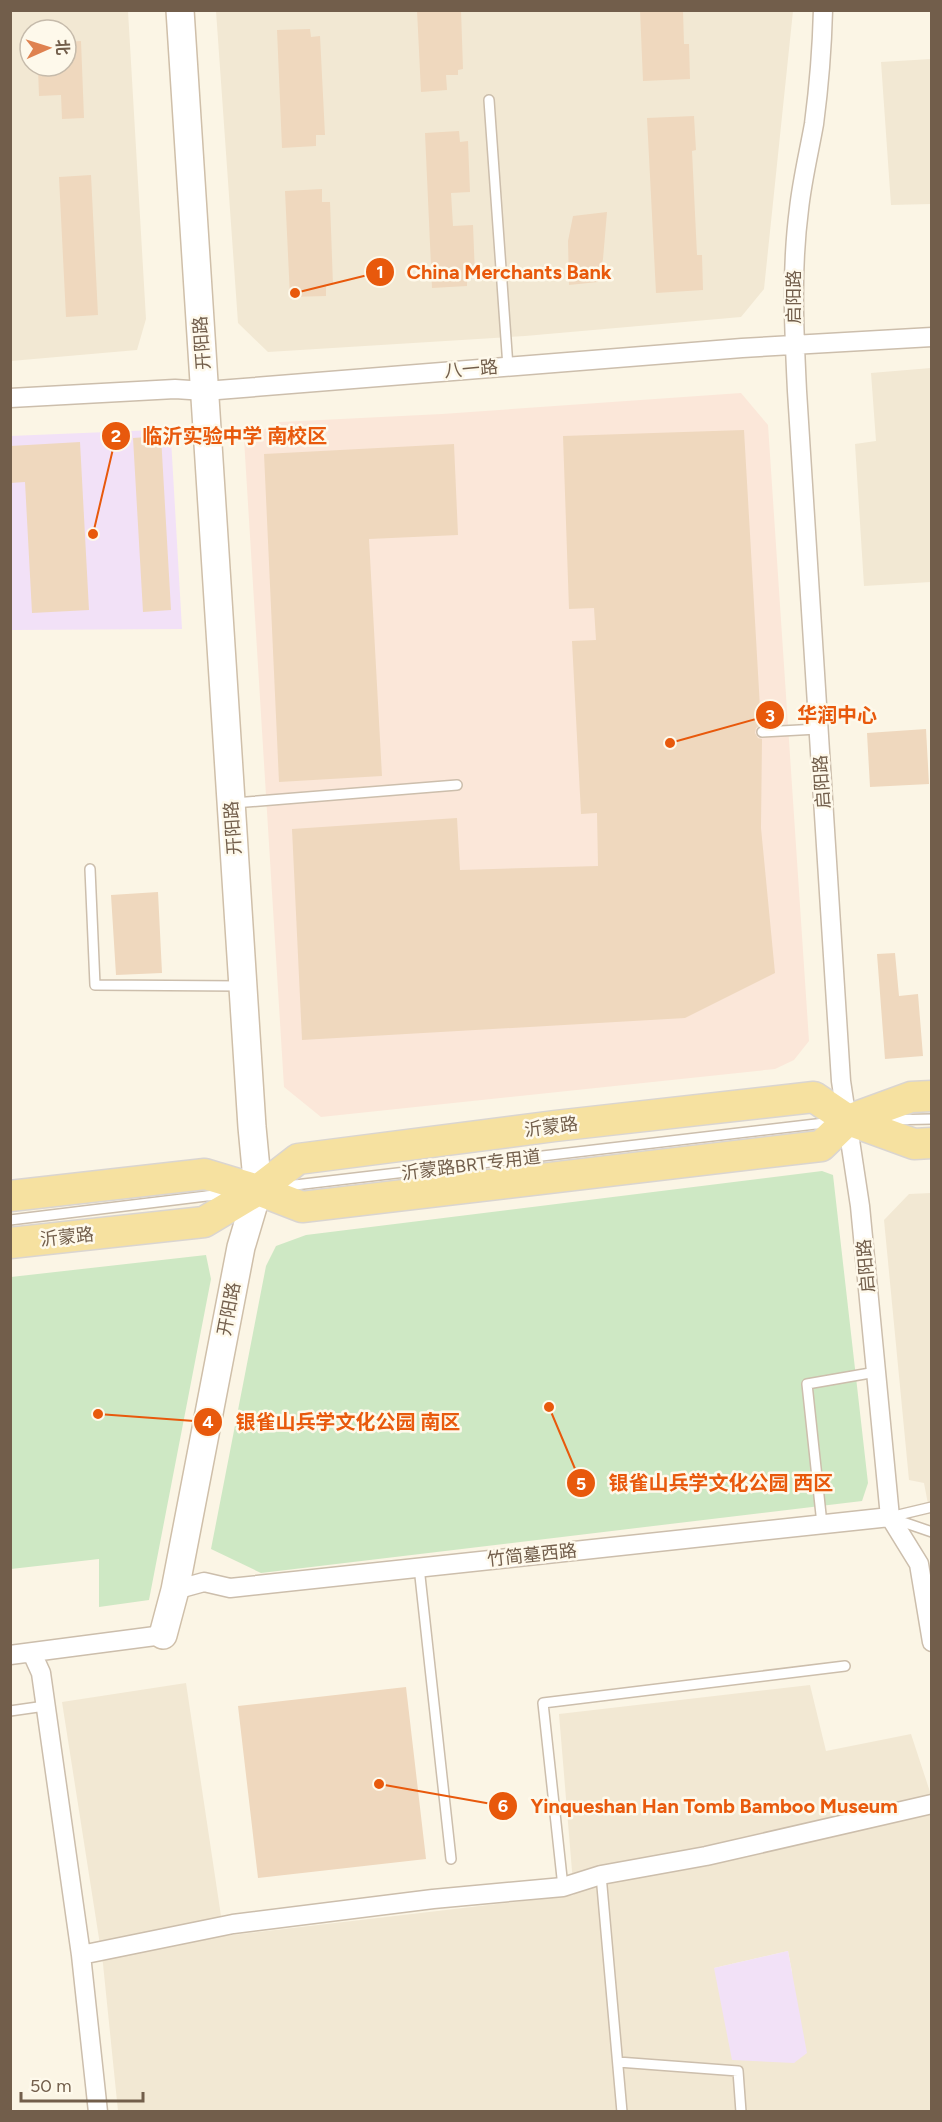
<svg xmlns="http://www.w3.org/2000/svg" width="942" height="2122" viewBox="0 0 942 2122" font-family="Figtree,'Noto Sans SC',sans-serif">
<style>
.residential{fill:#f2e8d3;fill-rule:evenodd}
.commercial{fill:#fbe7d9}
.education{fill:#f2e1f7}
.green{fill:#cee8c4}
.building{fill:#efd8be}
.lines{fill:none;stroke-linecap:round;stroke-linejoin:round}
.lane-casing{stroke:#ccbeac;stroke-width:12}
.street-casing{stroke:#ccbeac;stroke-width:21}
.secondary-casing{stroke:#cfbfa9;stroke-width:30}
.primary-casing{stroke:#dad5d0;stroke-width:33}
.lane{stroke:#fff;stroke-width:9}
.street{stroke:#fff;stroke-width:18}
.secondary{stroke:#fff;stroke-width:27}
.primary{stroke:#f6e1a0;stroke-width:30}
.labels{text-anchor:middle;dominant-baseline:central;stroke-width:5;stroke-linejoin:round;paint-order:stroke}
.street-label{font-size:18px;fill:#725e4b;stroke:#fef9eb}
.leader{fill:none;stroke:#e8590c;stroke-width:2}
.callout-dot{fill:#e8590c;stroke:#fef9eb;stroke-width:2}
.mark-label{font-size:18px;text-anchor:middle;font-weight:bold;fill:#fff}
.callout-label{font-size:20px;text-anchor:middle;font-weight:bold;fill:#e8590c;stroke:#fef9eb;stroke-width:5;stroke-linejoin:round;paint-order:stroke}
</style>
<rect width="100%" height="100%" fill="#fbf5e5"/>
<path class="residential" d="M11,11H128L146,319L137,350L11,361ZM30,30H66V66H30Z
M216,11H793L764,289L741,317L525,336L268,352L238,323Z
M931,59V204L891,205L881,62Z
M931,368V582L864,586L855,444L876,441L871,373Z
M931,1193V1520L924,1483L909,1480L884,1220L909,1194Z
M186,1683L224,1936L574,1895L559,1714L810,1685L826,1751L911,1734L931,1795V2111H118L103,1964L62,1702ZM788,1951L792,1972L714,1968Z"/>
<path class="commercial" d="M741,393L768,425L809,1041L794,1060L775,1069L321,1117L284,1087L244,439L280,422L442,414Z"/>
<path class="education" d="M156,430L171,439L182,629L11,630L10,436Z
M788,1951L807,2053L794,2063L732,2060L714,1968Z"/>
<path class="green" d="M822,1171L833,1175L868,1483L862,1501L261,1573L211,1549L266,1266L276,1246L306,1235Z
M206,1255L211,1279L149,1600L99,1607V1559L11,1569V1277Z"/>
<path class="building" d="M417,10H461L463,69L458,70V75H446L447,90L421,92Z
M640,10H683L684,44H689L690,79L643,81Z
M310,29L311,37L320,36L325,135H316V146L282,148L277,30Z
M81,41L84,118L62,119L61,95L39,96L38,69L59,68V66H66V42Z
M694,116L696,150L692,151L697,255H702L703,290L656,293L647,118Z
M459,131L460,142L468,141L470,192L451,193L453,226L473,225L475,275H467V286L432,288L425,133Z
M91,175L98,315L66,317L59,177Z
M322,189V202H330L333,285H326V296L290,297L285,191Z
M607,212L603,259L598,282L569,285L568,241L573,216Z
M744,430L761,725L756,728L755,733L758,738L762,739L761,828L775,973L685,1018L302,1040L292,829L457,818L460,870L598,866L597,813L581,814L572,641L596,640L594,608L569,609L563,436Z
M161,436L171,610L143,612L133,438Z
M80,442L89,610L32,613L25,482L10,483V446Z
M454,444L458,535L369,539L382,776L279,782L264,454Z
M926,729L929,784L870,787L867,733Z
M158,892L162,973L116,975L111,895Z
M895,953L899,996L918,994L923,1056L885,1059L877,954Z
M406,1687L426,1859L258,1878L238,1706Z"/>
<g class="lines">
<g class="lane-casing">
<path id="lane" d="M489,100L508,367
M762,732L818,729
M234,803L457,785
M90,869L95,985L241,986
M883,1120L932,1119
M278,1187L833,1122
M10,1220L231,1193
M890,1517L932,1507
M894,1519L932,1532
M822,1524L807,1384L876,1372
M419,1567L451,1859
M10,1711L45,1706
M601,1875L622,2112
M563,1887L543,1703L845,1666
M618,2062L738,2071L741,2112"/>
</g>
<g class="street-casing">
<path id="street" d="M823,10C822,49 819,86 814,124C809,152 802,181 799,209C791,270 794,330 797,391L841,1081L860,1206L890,1517L919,1564L932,1642
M10,398L175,389L205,391L742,348L932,337
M175,1590L204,1582L230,1588L890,1517
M32,1653L41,1673L81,1955L98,2112
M10,1655L163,1635
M81,1955L233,1924L433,1899L563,1887L601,1875L706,1856L932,1804"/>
</g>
<g class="secondary-casing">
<path id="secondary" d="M163,1635L175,1590L241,1247L258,1190L252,1127L180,10"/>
</g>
<g class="primary-casing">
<path id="primary" d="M10,1196L205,1174L258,1190L302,1207L821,1146L848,1120L911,1097L932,1096
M10,1243L204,1222L258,1190L298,1159L555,1126L814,1097L848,1120L914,1144L932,1143"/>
</g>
<use href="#lane" class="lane"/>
<use href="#street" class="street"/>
<use href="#secondary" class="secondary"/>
<use href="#primary" class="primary"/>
</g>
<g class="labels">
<g class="street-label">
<text transform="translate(794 297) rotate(-90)">启阳路</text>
<text transform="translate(202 343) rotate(-94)">开阳路</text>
<text transform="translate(471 369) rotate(-5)">八一路</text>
<text transform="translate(822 782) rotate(-94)">启阳路</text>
<text transform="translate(233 828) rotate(-94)">开阳路</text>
<text transform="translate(551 1127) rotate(-7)">沂蒙路</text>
<text transform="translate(471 1165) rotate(-7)">沂蒙路BRT专用道</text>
<text transform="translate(67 1237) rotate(-6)">沂蒙路</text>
<text transform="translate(866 1266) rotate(-95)">启阳路</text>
<text transform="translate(229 1309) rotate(-79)">开阳路</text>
<text transform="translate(532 1555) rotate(-6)">竹简墓西路</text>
</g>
</g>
<path class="leader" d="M295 293L380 272M93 534L116 436M670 743L770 715M98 1414L208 1422M549 1407L581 1483M379 1784L503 1806"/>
<g class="callout-dot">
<circle cx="295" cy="293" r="6"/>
<circle cx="93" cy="534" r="6"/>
<circle cx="670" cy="743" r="6"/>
<circle cx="98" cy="1414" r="6"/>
<circle cx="549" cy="1407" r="6"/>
<circle cx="379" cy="1784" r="6"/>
<circle cx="380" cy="272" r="15"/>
<circle cx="116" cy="436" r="15"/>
<circle cx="770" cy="715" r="15"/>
<circle cx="208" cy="1422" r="15"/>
<circle cx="581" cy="1483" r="15"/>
<circle cx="503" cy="1806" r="15"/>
</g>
<g class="mark-label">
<text x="380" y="278">1</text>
<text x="116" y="442">2</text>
<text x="770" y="722">3</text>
<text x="208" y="1428">4</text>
<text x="581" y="1490">5</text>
<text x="503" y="1812">6</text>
</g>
<g class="callout-label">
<text x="509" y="279">China Merchants Bank</text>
<text x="235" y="443">临沂实验中学 南校区</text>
<text x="837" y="722">华润中心</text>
<text x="348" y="1429">银雀山兵学文化公园 南区</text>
<text x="721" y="1490">银雀山兵学文化公园 西区</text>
<text x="714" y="1813">Yinqueshan Han Tomb Bamboo Museum</text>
</g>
<rect width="942" height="2122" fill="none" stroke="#725e4b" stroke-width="24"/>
<g transform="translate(48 48) rotate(87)"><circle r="28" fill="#fef9eb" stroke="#c6bbab" stroke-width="1.5"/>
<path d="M0-4.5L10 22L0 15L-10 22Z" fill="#df8250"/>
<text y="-9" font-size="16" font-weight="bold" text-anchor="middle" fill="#725e4b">北</text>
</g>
<path d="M21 2092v9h122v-9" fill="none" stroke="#725e4b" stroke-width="3"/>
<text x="30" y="2092" font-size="18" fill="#725e4b" stroke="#fef9eb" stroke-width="4.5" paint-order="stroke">50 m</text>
</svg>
